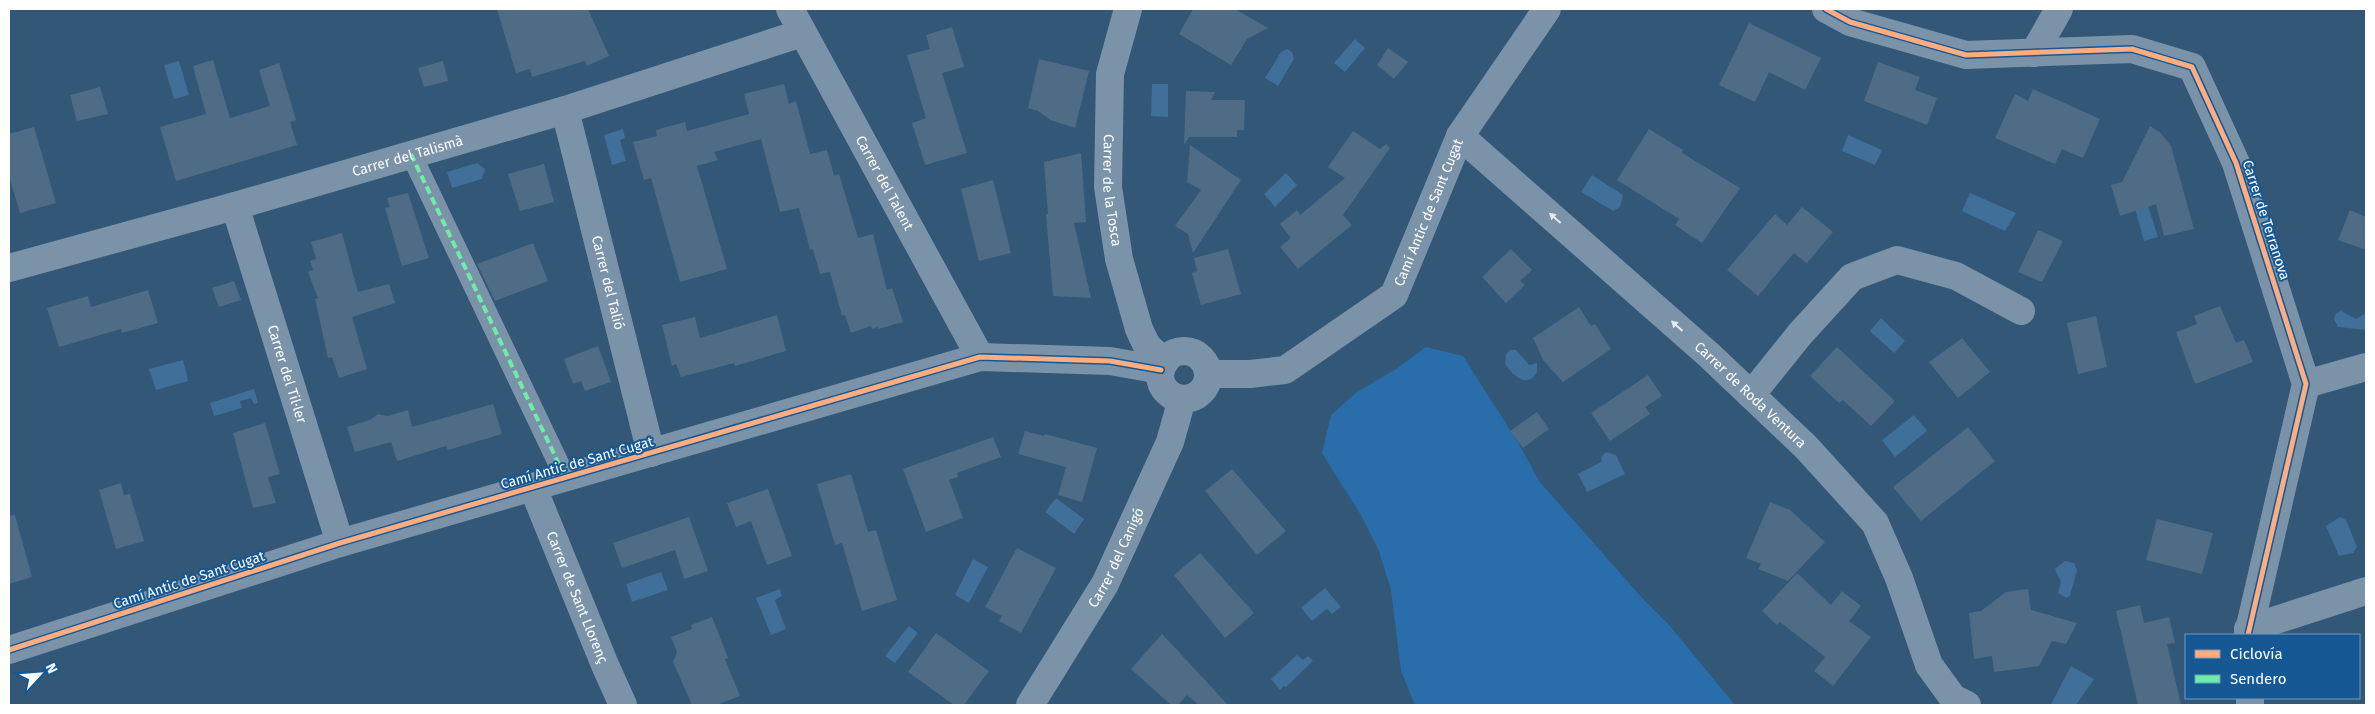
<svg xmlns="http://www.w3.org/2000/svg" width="2375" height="714" viewBox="0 0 2375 714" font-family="'Fira Sans',sans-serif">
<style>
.green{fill:#296eab}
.water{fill:#406f99}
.building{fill:#4f6c86}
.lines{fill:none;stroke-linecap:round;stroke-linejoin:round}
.pedestrian{stroke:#7b93a9;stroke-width:21}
.minor{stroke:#7b93a9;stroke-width:28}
.quiet{stroke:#6deda7;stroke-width:4;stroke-dasharray:8 4;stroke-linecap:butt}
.cycleway-casing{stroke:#155894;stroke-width:8}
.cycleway{stroke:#ffac80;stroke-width:5}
.oneway{fill:#e5e9ee}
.labels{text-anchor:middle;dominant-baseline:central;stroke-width:4;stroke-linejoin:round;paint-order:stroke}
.street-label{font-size:14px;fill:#fff;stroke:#155894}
</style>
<rect width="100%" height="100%" fill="#325777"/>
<path class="green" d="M1426,347L1463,356L1519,444L1539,481L1643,599L1669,625L1735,705H1415L1401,671L1391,590L1379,551L1362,517L1322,453L1331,415L1357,392L1396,369Z"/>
<path class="water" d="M1355,39L1365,48L1345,72L1334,63Z
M1287,49L1292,52L1294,59L1278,86L1265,78L1281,52Z
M179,61L189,95L174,99L164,65Z
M1152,84H1168V117L1151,116Z
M623,129L625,138L620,140L626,161L612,165L604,135Z
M1848,135L1882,150L1875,165L1842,151Z
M477,163L485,169L482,179L452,188L447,172Z
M1286,173L1297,185L1275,207L1264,194Z
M1592,175L1623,195L1620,207L1613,211L1581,192Z
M2142,187L2158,237L2144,241L2130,191Z
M1970,193L2016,213L2005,231L1962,211Z
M2341,311L2356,319L2366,313V330L2338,327L2334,319L2336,313Z
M1881,318L1905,341L1894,353L1870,331Z
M1516,350L1529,365L1537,363V372C1527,390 1513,375 1505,364L1506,354L1510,350Z
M183,360L188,381L156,390L149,369Z
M254,389L258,403L254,404L251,398L240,401L242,408L214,416L210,403Z
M1914,415L1927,431L1895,457L1882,440Z
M1606,452L1616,455L1625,474L1587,492L1578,474L1601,462L1602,456Z
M1056,498L1084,519L1074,534L1045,512Z
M2340,517L2346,520L2357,547L2353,553L2339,556L2326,526Z
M973,559L988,567L969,603L955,595Z
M2065,561L2074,563L2077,570L2070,596L2066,598L2058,593L2061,582L2055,569Z
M661,572L668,590L632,602L626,584Z
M1325,588L1341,607L1332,614L1327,609L1312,621L1301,608Z
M780,589L782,596L775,600L786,629L771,635L756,598Z
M909,626L918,633L895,663L885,656Z
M1297,655L1303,660L1308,656L1313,661L1286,687L1284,686L1280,690L1271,679Z
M2071,666L2094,679L2076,705H2053L2051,704Z"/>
<path class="building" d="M497,9H588L609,56L587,66L585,61L532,77L530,69L516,73Z
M1193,9H1235L1268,28L1247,39L1231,65L1179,34Z
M1749,23L1821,58L1805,90L1769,72L1755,102L1719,85Z
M952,27L964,67L942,73L967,153L925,165L912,123L926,118L907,55L930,49L926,35Z
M1388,48L1408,62L1394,79L1377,65Z
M1039,59L1089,71L1075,128L1050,120L1038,111L1028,108Z
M213,60L230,118L270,106L259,70L279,63L296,120L290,122L297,145L176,181L160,127L206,114L193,66Z
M443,61L448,81L424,87L418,68Z
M1878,62L1920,77L1915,90L1937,98L1927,125L1864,101Z
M784,84L789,104L796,101L810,154L827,150L834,176L839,174L858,238L873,234L887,290L892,288L903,322L878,329V327L872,329L871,326L851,333L845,315L842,316L830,272L820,274L813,249L810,250L799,208L780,212L761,139L714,152L718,160L697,166L727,269L680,282L651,178L644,180L633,142L657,136L656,130L685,122L687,131L749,114L744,94Z
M100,87L108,114L77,121L70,95Z
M2033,89L2100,119L2083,158L2062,149L2055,164L1995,138L2015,94L2028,101Z
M1186,91L1215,92L1211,100H1245L1244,130H1237V137H1189L1184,145Z
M2150,126L2161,133L2171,146L2194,229L2164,236L2156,204L2120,216L2111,185L2122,182Z
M34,127L56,203L20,213L9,176V134Z
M1649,129L1683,150L1682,153L1740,188L1702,243L1675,225L1679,219L1617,180Z
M1353,131L1380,149L1386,144L1390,148L1343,215L1352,225L1298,269L1280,247L1291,238L1280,224L1297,210L1300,215L1345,178L1328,167Z
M1190,145L1241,180L1193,253L1188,234L1175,226L1201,190L1187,182Z
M1081,153L1086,222L1074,223L1091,298L1053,296L1046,214H1048L1044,162Z
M544,164L554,202L520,211L508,174Z
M993,180L1011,253L979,261L961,189Z
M408,193L429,258L402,266L385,208L390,207L387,198Z
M1802,207L1833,232L1807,263L1794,253L1758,296L1727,270L1775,214L1787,225Z
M2350,210L2366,217V250L2338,240Z
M2038,230L2063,241L2042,282L2018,272Z
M342,233L358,292L389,284L395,303L352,317L367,369L339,378L332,357L328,358L315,299L318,298L308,272L313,270L310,261L316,259L311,242Z
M533,243L548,281L495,301L477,264Z
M1228,249L1241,294L1201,305L1192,273L1197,271L1194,258Z
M1511,249L1532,270L1520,281L1525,285L1506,303L1482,277Z
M234,281L241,300L219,307L212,288Z
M148,290L158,323L122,333L121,329L59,347L47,308L88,296L91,307Z
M2220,306L2236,343L2244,340L2253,362L2195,384L2176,332L2197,324L2194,316Z
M1579,307L1591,326L1595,324L1611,349L1563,382L1543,360L1533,338Z
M777,315L786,351L735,366L734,363L681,377L676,364L672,366L662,325L695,317L700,338Z
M2096,316L2107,367L2078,374L2067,323Z
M1962,338L1990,372L1958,398L1929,362Z
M598,346L611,382L585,391L581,381L573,384L564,359Z
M1837,347L1895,401L1871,426L1843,400L1839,403L1810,376Z
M1648,375L1662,396L1645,407L1650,414L1610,441L1591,413Z
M493,404L502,434L448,450L446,446L397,461L391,442L355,452L347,427L370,420L378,414L388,416L408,410L412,427Z
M1537,412L1549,429L1523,448L1510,431Z
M265,423L280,474L268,477L276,503L253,508L233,433Z
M1968,427L1995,461L1921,521L1893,487Z
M1025,431L1044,436L1045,434L1097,448L1082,502L1058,495L1066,467L1018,454Z
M993,437L1001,457L957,473L958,477L949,480L963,518L926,532L903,469Z
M1232,469L1286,531L1257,555L1205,491Z
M851,474L868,532L876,530L897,600L862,611L842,543L835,545L817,484Z
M121,483L124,495L130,494L144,541L116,549L99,490Z
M768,489L792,556L767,565L751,521L736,527L727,503Z
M1770,502L1790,510L1825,542L1788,581L1758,569L1761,564L1746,558Z
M15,515L32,577L9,584V516Z
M689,517L708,571L684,579L675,550L622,568L613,543Z
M2157,519L2213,533L2202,574L2146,560Z
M1017,548L1056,568L1021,633L999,621L1002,616L985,607Z
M1200,553L1254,613L1225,638L1174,575Z
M1797,573L1831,605L1842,591L1861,606L1849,621L1871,637L1833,686L1814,671L1825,657L1780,622L1777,625L1762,611Z
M2028,589L2031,610L2077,623L2066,644L2052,641L2039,666L1994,672L1992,656L1974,659L1969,613L1981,611L2006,592Z
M2140,605L2144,623L2169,617L2175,643L2167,644L2181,705H2138L2116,611Z
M712,617L728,658L725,659L740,696L716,705H692L673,662L677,652L671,637L692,629L691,625Z
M936,633L989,671L964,705H954L908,672Z
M1162,634L1178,651L1228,705H1199L1187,695L1178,705H1171L1131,669Z"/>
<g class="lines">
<path class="pedestrian" d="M411,154L566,479"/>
<g class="minor">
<path id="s1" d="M790,9L980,357"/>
<path id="s2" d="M1128,9L1110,74L1108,187L1119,259L1139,329L1147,346L1165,362"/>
<path d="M1826,9L1850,22L1966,55L2132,49L2192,67L2236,163L2306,384L2248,635"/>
<path d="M2034,53L2059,9"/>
<path id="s3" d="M565,110L651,453"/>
<path id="s4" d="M1460,136L1709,355L1806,447L1875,523L1899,578L1929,665L1953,698L1967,705"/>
<path id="s5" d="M235,206L340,543"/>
<path id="s6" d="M9,268L235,206L565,110L802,33"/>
<circle cx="1184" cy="375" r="24"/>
<path id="s7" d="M1208,374H1250L1285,370L1394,295L1460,136L1547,9"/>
<path d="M2306,384L2366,367"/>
<path d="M1751,395L1800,334L1852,277L1897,260L1956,276L2021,311"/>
<path id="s8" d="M533,488L605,665L623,705"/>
<path d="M2248,629L2366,591"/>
<path d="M9,650L340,543L980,357L1110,361L1161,370"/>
<path d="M2250,698V705"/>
<path id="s9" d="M1030,705L1105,584L1170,442L1182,399"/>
</g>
<path class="quiet" d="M411,154L566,479"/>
<g class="cycleway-casing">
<path id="cycleway" d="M1826,9L1850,22L1966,55L2132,49L2192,67L2236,163L2306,384L2248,635
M9,650L340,543L980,357L1110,361L1161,370"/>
</g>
<use href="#cycleway" class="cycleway"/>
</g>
<defs><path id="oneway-solid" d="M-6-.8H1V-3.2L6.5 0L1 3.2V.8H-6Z" transform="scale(1.25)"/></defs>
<g class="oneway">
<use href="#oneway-solid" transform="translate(1555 218) rotate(-139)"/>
<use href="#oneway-solid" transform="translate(1677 326) rotate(-138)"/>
</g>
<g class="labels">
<g class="street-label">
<text stroke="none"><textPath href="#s6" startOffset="414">Carrer del Talismà</textPath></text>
<text stroke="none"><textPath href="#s1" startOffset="198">Carrer del Talent</textPath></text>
<text stroke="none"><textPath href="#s2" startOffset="184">Carrer de la Tosca</textPath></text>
<text stroke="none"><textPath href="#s7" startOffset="299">Camí Antic de Sant Cugat</textPath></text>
<text transform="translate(2266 220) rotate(72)">Carrer de Terranova</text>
<text stroke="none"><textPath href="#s3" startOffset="178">Carrer del Talió</textPath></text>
<text stroke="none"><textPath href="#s5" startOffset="176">Carrer del Til·ler</textPath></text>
<text stroke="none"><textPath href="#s4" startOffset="389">Carrer de Roda Ventura</textPath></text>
<text transform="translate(577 463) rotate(-16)">Camí Antic de Sant Cugat</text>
<text stroke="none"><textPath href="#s9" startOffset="171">Carrer del Canigó</textPath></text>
<text transform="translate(189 580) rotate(-18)">Camí Antic de Sant Cugat</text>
<text stroke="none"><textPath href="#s8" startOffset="118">Carrer de Sant Llorenç</textPath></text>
</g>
</g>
<rect width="2375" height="714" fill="none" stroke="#ffffff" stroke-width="20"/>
<rect x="2185" y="634" width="175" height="65" fill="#155894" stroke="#739bbf"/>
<rect x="2195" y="650" width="25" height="8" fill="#ffac80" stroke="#739bbf"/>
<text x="2230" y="659" font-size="15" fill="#ffffff">Ciclovía</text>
<rect x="2195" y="675" width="25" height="8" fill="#6deda7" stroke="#739bbf"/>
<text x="2230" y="684" font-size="15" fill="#ffffff">Sendero</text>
<g transform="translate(40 674) rotate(64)" stroke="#155894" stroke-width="4" paint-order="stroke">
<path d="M0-4L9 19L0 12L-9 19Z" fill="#ffffff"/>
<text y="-8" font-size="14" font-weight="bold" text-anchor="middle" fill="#ffffff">N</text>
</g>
</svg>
